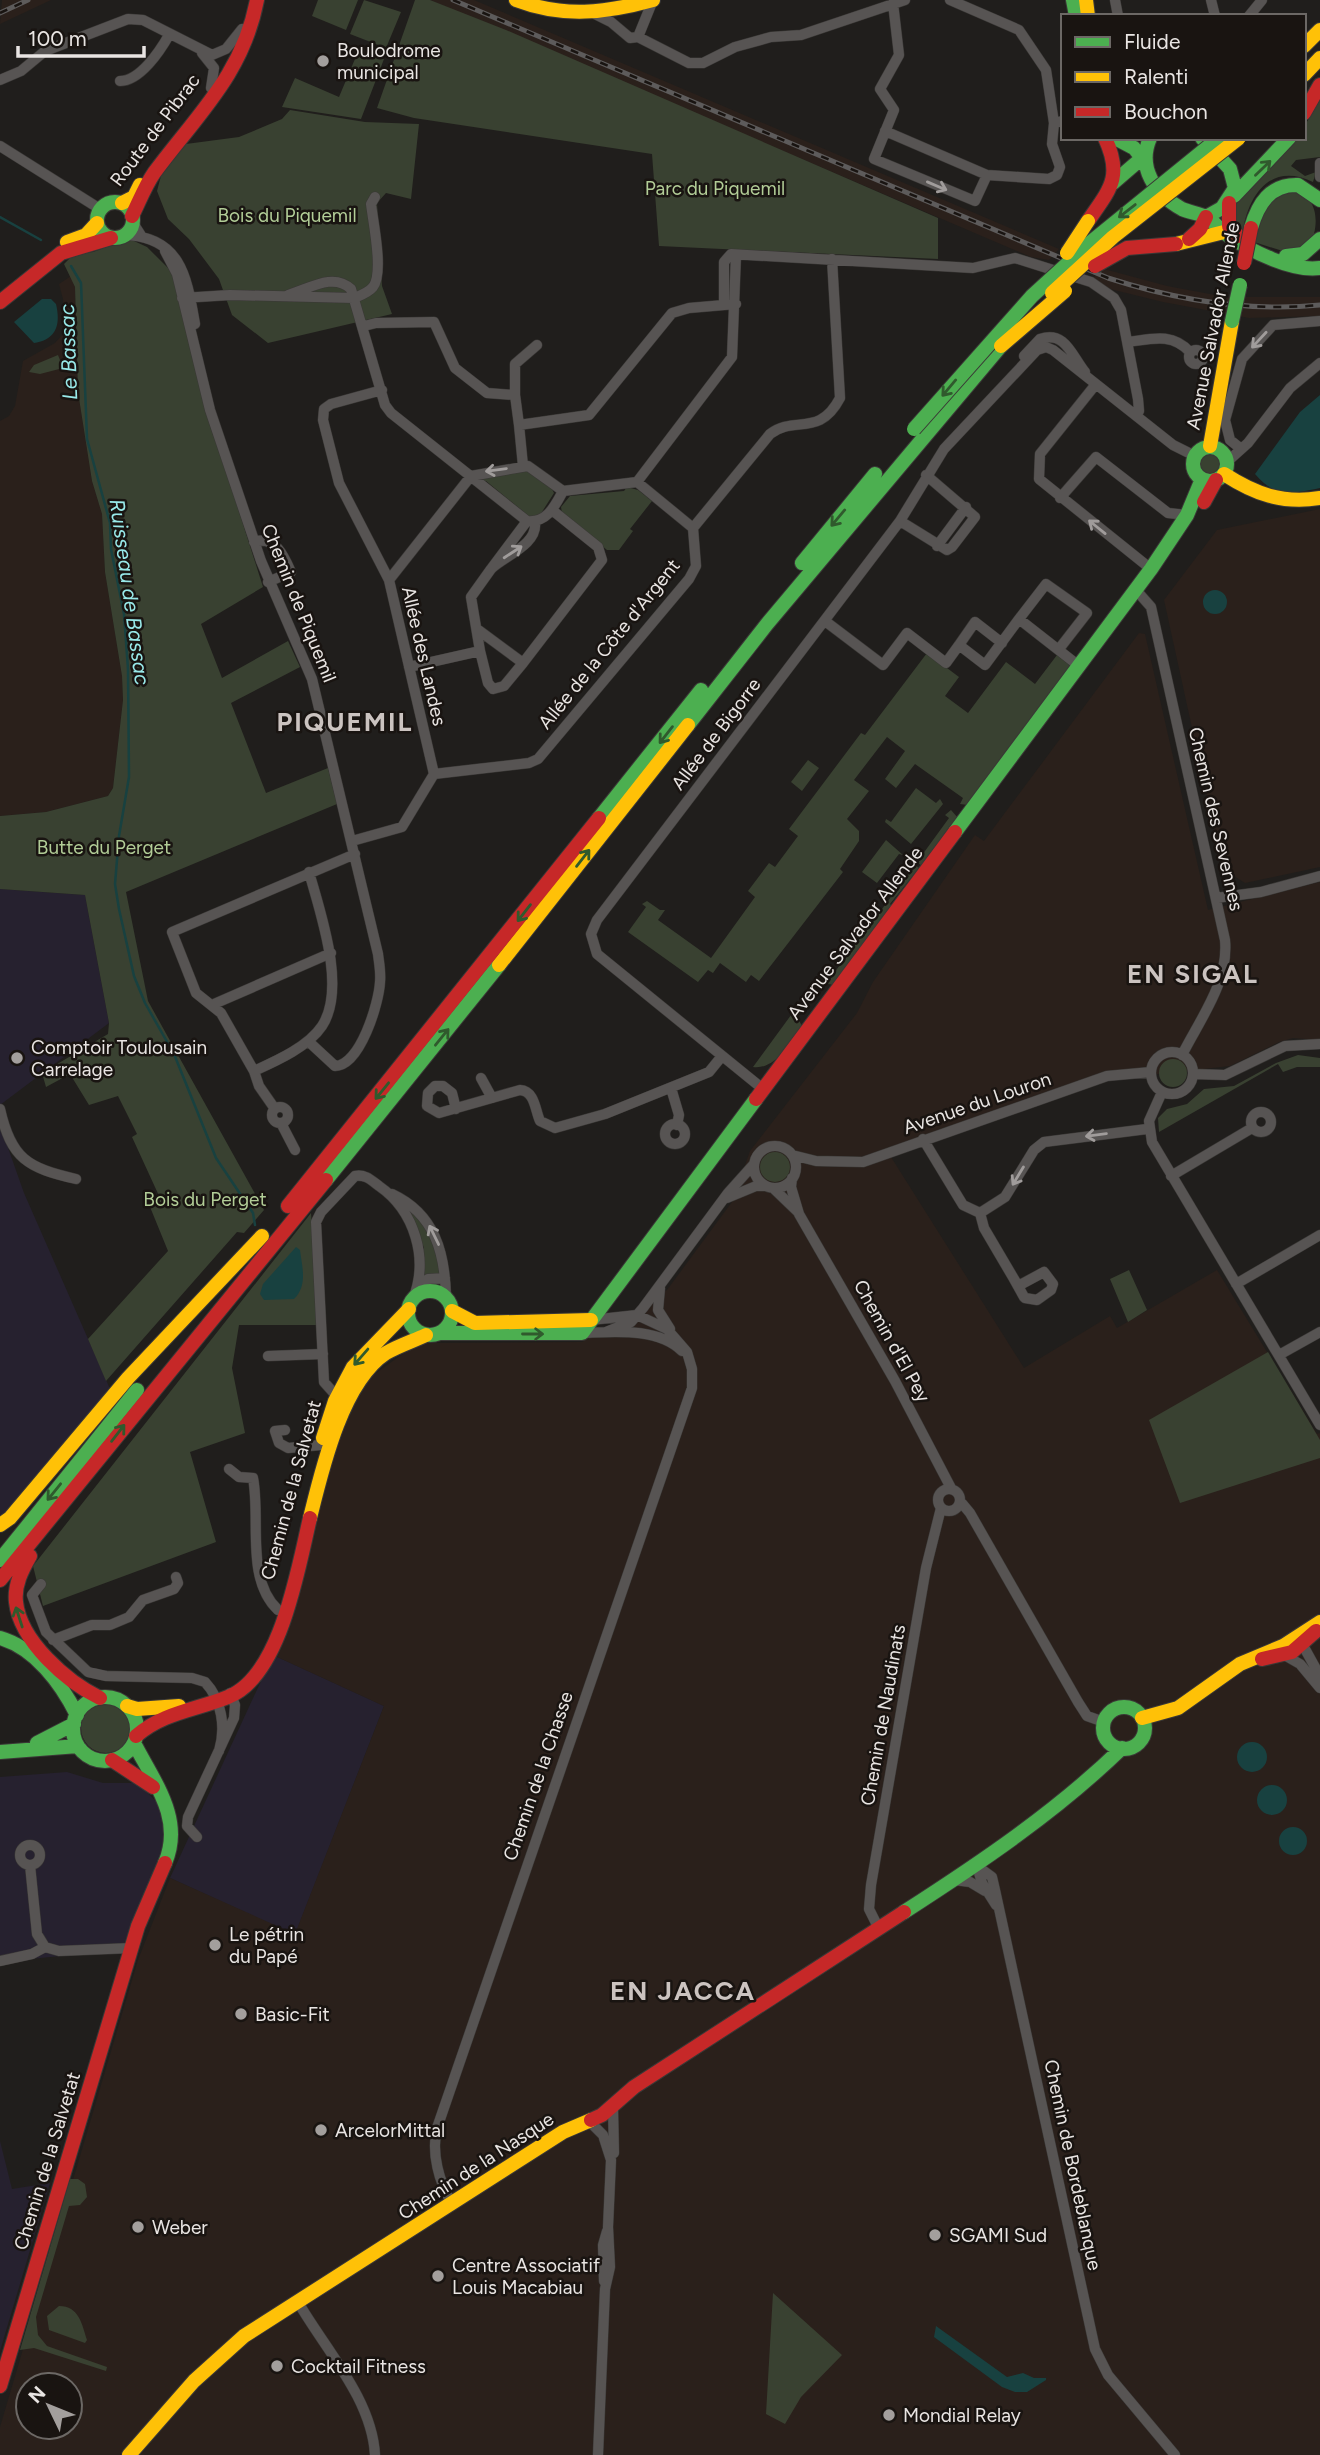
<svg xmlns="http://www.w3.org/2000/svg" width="1320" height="2455" viewBox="0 0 1320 2455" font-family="Figtree,sans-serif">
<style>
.commercial{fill:#26212f}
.built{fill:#2a201b;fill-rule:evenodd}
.green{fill:#394131}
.water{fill:#184140}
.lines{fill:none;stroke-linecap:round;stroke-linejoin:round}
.stream{stroke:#184140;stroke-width:2.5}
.street-casing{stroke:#3a3836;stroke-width:11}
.fast-casing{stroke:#3a3836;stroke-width:16}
.slow-casing{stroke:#3a3836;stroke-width:16}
.jam-casing{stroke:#3a3836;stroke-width:16}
.street{stroke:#575453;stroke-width:10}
.fast{stroke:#4caf50;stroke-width:14}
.slow{stroke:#ffc107;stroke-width:14}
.jam{stroke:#c62828;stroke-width:14}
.rail-casing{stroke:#5d5b5b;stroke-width:5}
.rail{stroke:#191411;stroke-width:2.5;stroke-dasharray:8;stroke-linecap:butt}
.fast-bridge-casing{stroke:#3a3836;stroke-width:16;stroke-linecap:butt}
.slow-bridge-casing{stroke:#3a3836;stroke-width:16;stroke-linecap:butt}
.jam-bridge-casing{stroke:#3a3836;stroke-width:16;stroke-linecap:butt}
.fast-bridge{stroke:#4caf50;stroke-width:14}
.slow-bridge{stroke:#ffc107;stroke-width:14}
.jam-bridge{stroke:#c62828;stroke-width:14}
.oneway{stroke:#305a2d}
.oneway2{stroke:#a09c9b}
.poi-dot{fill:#a39f9d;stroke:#191411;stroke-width:2.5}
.labels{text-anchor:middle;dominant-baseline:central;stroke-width:5;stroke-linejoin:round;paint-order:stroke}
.poi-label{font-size:19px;fill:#e9e5e3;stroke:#191411;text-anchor:start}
.street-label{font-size:19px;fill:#e9e5e3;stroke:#191411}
.park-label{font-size:19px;fill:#b2cd97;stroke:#191411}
.water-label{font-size:21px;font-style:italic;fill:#98e9e9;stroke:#191411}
.district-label{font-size:26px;font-weight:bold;letter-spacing:2px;fill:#cbc3c0;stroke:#191411}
</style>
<rect width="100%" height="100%" fill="#201e1c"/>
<path class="commercial" d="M0,889L85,895L109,1023L0,1105Z
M0,1125L24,1193L114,1398L0,1533Z
M273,1655L384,1706L295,1935L170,1878Z
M67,1772L103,1783H137L159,1804L167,1822L168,1836L163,1856L121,1950L0,1962V1777Z
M0,2141L12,2189L50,2183L0,2351Z"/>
<path class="built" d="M2,0H51L0,24Z
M430,0H474L1059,249L1049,260L1031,257Z
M1104,269L1167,286L1226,297H1320V316L1249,318L1163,302L1110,289L1093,278Z
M71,276L75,287L78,392L92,481L102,514L105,572L122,676L123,700L113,788L108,796L46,812L0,816V421L9,416L15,406L23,361L55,343L64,333L63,299L59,284Z
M1320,509V867L1245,883L1226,871L1221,860L1164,600L1217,530Z
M1139,633L1145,634L1208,910L1320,882V1040L1293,1038L1279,1042L1230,1066L1105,1080L891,1157L1024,1368L1110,1316L1117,1328L1217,1270L1317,1434L1320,1433V2455H0V2427L138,1960L170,1878L295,1934L384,1706L273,1655L334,1437L357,1387L408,1350L425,1343L582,1342L667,1290L732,1202L750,1151L857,1013L873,982L975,835L984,841ZM28,2385H70V2427H28Z"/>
<path class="green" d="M318,0H358L346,30L312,16Z
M364,0L401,12L386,48L350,34Z
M415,0H430L506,30L938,218V259L659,246L652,154L414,118L377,108Z
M360,47L384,59L361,119L282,107L295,78L339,97Z
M1320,99V157L1296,160L1291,166L1305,176L1316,172L1313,182C1269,161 1247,197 1242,236L1237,233L1233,217L1237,202L1298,138H1304V127Z
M290,110L365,122L419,124L411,199L386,193L377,203L382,286L392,314L268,343L232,315L219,279L189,239L168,219L157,191L163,168L186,144L239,137L282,119Z
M1289,190C1320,194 1320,225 1309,248L1286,252L1254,242C1259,215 1264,202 1289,190Z
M123,241H134L147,247L174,274L200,388L263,587L201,624L222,678L288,641L300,667L231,703L266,793L328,768L337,804L126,892L148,1001L264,1210L244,1233L237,1232L106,1381L88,1339L168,1251L148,1202L160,1198L132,1137L137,1134L118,1096L89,1105L70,1074L46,1087L42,1073L108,1034L109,1023L85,895L0,889V816L46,812L108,796L113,788L123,700L122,676L105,572L102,514L92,481L78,392L75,287L64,264L74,254L93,252Z
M58,355L63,368L40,374L29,372L34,365Z
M1199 464a11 11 0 1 1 22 0a11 11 0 1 1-22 0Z
M527,470L551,487L554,493L540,515L530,517L486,481H482V476Z
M627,487L638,490L652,501L630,529L633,531L619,550H607L562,513L561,507L570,496L624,491Z
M927,653L959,677L945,696L968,713L1006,662L1035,684L1057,655L1072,667L968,805L960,804L963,798L915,764L896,788L885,779L905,751L887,737L854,780L869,791L847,819L859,831V841L840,869L843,872L759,981L751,975L746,982L720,963L713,973L708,970L698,982L628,932L646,907L642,904L647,901L660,910H665L658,920L711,958L755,897L748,891L769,863L775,867L798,836L789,829L861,733L865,735Z
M808,760L819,768L802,791L791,782Z
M916,788L936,803L940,799L943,804L911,844L885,822L886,819L891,822Z
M951,810L958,818L923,867L917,862L949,818L945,815Z
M886,840L903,855L899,854L877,883L862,872Z
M915,865L919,868L890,904L893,907L835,985L828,984L823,979L828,981Z
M794,1011L802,1026C789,1043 776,1070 753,1067Z
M1298,1055L1320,1058V1067H1297L1283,1072L1278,1064L1159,1132L1158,1118L1167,1109L1187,1104L1204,1089L1234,1086L1276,1063Z
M1159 1073a14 14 0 1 1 28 0a14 14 0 1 1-28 0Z
M760 1167a15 15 0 1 1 30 0a15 15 0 1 1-30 0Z
M410,1211C432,1228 436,1250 440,1275L424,1278V1248Z
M311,1213L319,1325H239L232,1368L245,1433L190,1452L216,1542L43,1606L33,1566Z
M1129,1270L1147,1310L1128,1322L1110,1279Z
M1268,1352L1320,1440V1458L1180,1503L1149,1420Z
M81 1728a25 25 0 1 1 50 0a25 25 0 1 1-50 0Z
M70,2179H78L85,2184L87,2197L80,2205L69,2206L36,2317L38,2335L47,2346L107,2367L106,2371L34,2348L20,2350Z
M773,2293L842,2355L801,2397L785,2424L766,2414Z
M59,2306C79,2306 82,2324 87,2340L85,2343L49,2330L47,2316Z"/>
<path class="water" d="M42,299H51L56,304C61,325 56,340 34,343L14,322Z
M1320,395V488C1291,494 1275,498 1255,474L1300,412Z
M1203 602a12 12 0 1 1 24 0a12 12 0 1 1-24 0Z
M296,1247L300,1250C302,1267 308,1285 294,1299L264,1300L260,1294L263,1284Z
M1237 1757a15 15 0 1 1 30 0a15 15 0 1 1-30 0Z
M1257 1800a15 15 0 1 1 30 0a15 15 0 1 1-30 0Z
M1279 1841a14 14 0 1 1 28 0a14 14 0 1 1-28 0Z
M936,2326L1007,2377L1023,2373L1034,2378H1046V2380L1027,2392H1015L1002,2387L934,2337Z"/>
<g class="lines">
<path class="stream" d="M0,217L41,240
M71,266L81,283L87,439L110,523L111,549L124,614L128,669L129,777L119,836L115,884L119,909L134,976L145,1003L174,1054L216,1158L253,1213L255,1225"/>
<g class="street-casing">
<path id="street" d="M950,0L1019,30L1046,70L1054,123L1063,121
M1115,0L1118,16
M1211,0L1215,16
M893,3L899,55L880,89L894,110L874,159L975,201L987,175
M593,13L611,22L630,38L638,37L689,63H703L735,47L771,37L801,35L905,0
M1249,16L1262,0
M638,37L653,0
M202,53L214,68L211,88
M0,80L21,71L45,51L128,19L143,20L212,55L226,49L242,29
M120,81C140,81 160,51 169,35
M885,131L987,175L1049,179L1057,175L1060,167L1052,144L1054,123
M0,146L100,209
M1320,163V177
M133,223L142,237
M125,235C182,237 187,279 195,324
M165,251L177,274L210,410L261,561L312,679L378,954C379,963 381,972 380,982C379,1003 360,1066 335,1066L308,1041
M288,295C309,289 333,272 351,289L385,405L391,413L527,521C547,523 555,506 563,491L637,482L693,528L696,566L689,579L538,759L529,763L434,774
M182,298L230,295L354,298C361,295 368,293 373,287C384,273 373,222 371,204L375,197
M724,305V262L731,254L973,268L1015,258L1091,282L1114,298L1121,310L1138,399L1139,411L1136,415
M364,326L376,323L434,322L455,368L487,393L515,395L519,425L589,415L672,313L689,308L736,304
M1128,342C1151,339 1172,332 1190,352
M1189 357a7 7 0 1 1 14 0a7 7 0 1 1-14 0Z
M1024,356L1040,339C1065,330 1072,356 1085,372
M1096,384L1040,454L1039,479L1151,569
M382,390L331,404L324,409L323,420L339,483L389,580L434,774
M515,395V364L537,345
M519,425L523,466
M1240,448L1230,440L1225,420L1242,359L1273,325L1320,321
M1228,461L1248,443L1290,388L1320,363
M637,482L732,357L736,255
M1060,498L1096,457L1168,513L1187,515
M527,521L491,569C504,556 538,545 535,522
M900,521L947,550L952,547L975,517L926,475
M693,528L770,434C794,415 819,438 840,398L832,259
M254,542C275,535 284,556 291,572L268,582
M937,546L966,507
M389,580L471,476L528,466L563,491
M1136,590L1151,607L1225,940C1229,982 1200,1019 1182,1055
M1019,619L1046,584L1087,613L1059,649
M825,621L883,665L907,633L946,663L959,645
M477,629L523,663L504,686L493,689L488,683L480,651
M1002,643L975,622L959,645L985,665L1019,619L1079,666
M523,663L602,560L598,547L552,510
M409,667L480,651L471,597L491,569
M352,841L402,827L434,774
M1216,898L1261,892L1320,876
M214,1004L331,953
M1151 1073a21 21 0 1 1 42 0a21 21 0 1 1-42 0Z
M254,1071C276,1061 308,1047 322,1026C347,988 320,912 309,872
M1193,1074L1225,1075L1285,1046L1320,1044
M481,1078L492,1098
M671,1088L679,1115L677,1125
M763,1089L597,954L591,934L597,920L900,521L944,449L1037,350L1046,347L1053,350L1173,445L1195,456
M1162,1092L1149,1121L1152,1142L1320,1425
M272 1115a8 8 0 1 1 16 0a8 8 0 1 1-16 0Z
M0,1109C11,1159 28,1168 76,1179
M275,1109L259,1086L254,1071L221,1013L196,993L172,932L355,854
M456,1109L452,1093L443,1086H435L428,1093L427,1106L439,1113L520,1090C535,1091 535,1110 540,1121L555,1128L605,1114L709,1072L722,1056
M1251 1122a10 10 0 1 1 20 0a10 10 0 1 1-20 0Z
M281,1123L295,1150
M665 1134a10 10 0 1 1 20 0a10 10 0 1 1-20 0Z
M923,1139L963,1205L980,1213L1005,1197L1034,1150L1044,1142L1147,1129
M754 1167a21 21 0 1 1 42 0a21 21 0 1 1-42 0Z
M792,1155L816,1161L863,1162L1107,1076L1151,1072
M1171,1176L1252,1128
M792,1178L791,1187L799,1214L895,1381L951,1488
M773,1188L798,1212
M392,1194C435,1214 445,1253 446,1297
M727,1198L756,1186H765
M980,1213L984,1228L1014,1279L1024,1297L1025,1298L1037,1300L1051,1290L1053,1284L1044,1272L1018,1286
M1236,1284L1320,1235
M418,1285L428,1279L445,1278
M660,1288L658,1310L670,1329
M606,1332L631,1322L643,1308L728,1193L754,1164
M582,1333C613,1332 658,1327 682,1351
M1279,1355L1320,1332
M268,1356L323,1354
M340,1400L324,1382L316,1222L321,1212L355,1176C365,1174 371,1180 379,1186C415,1211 429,1259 413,1299
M285,1430L275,1431L279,1443L288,1448L321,1445
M229,1469L239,1477L253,1478C261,1519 245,1579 278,1610
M938 1500a11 11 0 1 1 22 0a11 11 0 1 1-22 0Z
M960,1501L970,1513L1078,1702L1087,1716L1104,1722
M41,1584L32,1595L46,1632L88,1672L106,1676L192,1678L205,1682C222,1700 226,1728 219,1751
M53,1640L92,1625H110L129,1617L143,1600L174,1589L178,1583L176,1577
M1296,1643L1305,1649L1320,1676
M1287,1650L1286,1656L1300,1664L1320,1688
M197,1837L187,1826L188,1817L234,1718L235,1705L230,1693
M20 1855a10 10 0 1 1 20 0a10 10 0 1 1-20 0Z
M30,1865L37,1934L45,1947L59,1951L132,1948
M977,1866L992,1877L995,1890L1095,2349L1108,2375L1175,2455
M977,1866L982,1883L996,1905
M954,1880L970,1882L985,1891
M878,1927L869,1909L871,1885L926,1568L941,1508
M0,1961L32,1954L45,1947
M613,2107L614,2153
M589,2121L603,2135L611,2160L608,2227L610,2267L605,2289L598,2455
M452,2204C439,2182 431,2153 437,2128L692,1388V1369L687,1352L667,1329L637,1315L591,1320
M604,2281L603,2245L607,2231
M298,2302C325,2349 372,2399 375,2455"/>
</g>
<g class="fast-casing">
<path id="fast" d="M1073,0L1076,16
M1115,138L1134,148L1142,158
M1150,138C1137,168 1155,194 1182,209C1191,213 1200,213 1208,218C1215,223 1221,231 1229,236C1251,251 1292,272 1320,268
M1202,138L1230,169L1235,188L1222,208L1206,217
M1113,183L1142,158
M1234,196L1289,138
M97 220a18 18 0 1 1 36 0a18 18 0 1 1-36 0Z
M1251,228C1258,204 1270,184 1298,185L1320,200
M1286,256L1303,254L1320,239
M1193 464a17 17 0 1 1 34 0a17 17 0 1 1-34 0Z
M802,563L875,474
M688,725L767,624L1010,335
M599,818L701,690
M955,832L1151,569L1187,515L1202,479
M326,1180L499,965
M408 1313a22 22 0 1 1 44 0a22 22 0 1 1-44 0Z
M440,1333H582L756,1099
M0,1560L137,1390
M0,1638C35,1648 61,1683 77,1715
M73 1729a32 32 0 1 1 64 0a32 32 0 1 1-64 0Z
M1103 1728a21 21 0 1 1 42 0a21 21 0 1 1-42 0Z
M37,1743L74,1724
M134,1743C154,1782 184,1819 165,1863
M0,1752L78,1746
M904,1912C980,1863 1056,1812 1122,1748"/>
</g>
<g class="slow-casing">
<path id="slow" d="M516,0C563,18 606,13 653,0
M1086,0L1088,16
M1304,46L1320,30
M1304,75L1320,58
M122,203L134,197L140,185
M67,242L86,235L97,223
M1176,244L1224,232
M1210,446L1232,321
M1224,474C1255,494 1282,504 1320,498
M499,965L688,725
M452,1311L475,1323L591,1320
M323,1438L335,1401L353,1367L409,1309
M310,1518C322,1469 342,1382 386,1353C398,1346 413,1341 426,1335
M0,1525L10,1518L128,1378L262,1236
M127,1706L137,1709L179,1706
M1142,1718L1178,1708L1240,1664L1283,1646L1320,1622
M129,2455L194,2381L244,2336L563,2132L591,2120"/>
</g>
<g class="jam-casing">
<path id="jam" d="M1304,113L1320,85
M1229,203V226L1238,236
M132,216C139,202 145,186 154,173C197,115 243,74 257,0
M1088,221C1110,189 1123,177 1105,138
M1189,239L1200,229L1206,217
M0,302L61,253L111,238
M1204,502L1216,480
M756,1099L955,832
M288,1206L599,818
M30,1556C22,1570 14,1585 16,1602C20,1641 67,1682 100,1698
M0,1580L326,1180
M1262,1659L1292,1652L1316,1631
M136,1736C164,1712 196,1710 228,1697C281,1676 298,1568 310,1518
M112,1760L153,1787
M591,2120L602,2115L634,2087L904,1912
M0,2386L138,1926L165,1863"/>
</g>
<use href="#street" class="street"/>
<use href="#fast" class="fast"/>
<use href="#slow" class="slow"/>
<use href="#jam" class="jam"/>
<g class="rail-casing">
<path id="rail" d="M453,0L1108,278C1176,300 1248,312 1320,305
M0,13L28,0"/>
</g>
<use href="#rail" class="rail"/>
<g class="fast-bridge-casing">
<path id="fast-bridge" d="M1232,321L1240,285
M914,429L1032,296L1091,242L1219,138"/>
</g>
<g class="slow-bridge-casing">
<path id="slow-bridge" d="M1067,253L1088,221
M1052,293L1113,237L1239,138
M1001,346L1065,291"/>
</g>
<g class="jam-bridge-casing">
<path id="jam-bridge" d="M1244,263L1251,228
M1095,266L1127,248L1176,244"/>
</g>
<use href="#fast-bridge" class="fast-bridge"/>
<use href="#slow-bridge" class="slow-bridge"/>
<use href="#jam-bridge" class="jam-bridge"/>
</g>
<defs><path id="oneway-shaft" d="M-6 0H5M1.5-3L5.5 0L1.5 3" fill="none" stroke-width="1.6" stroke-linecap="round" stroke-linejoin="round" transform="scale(1.75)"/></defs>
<g class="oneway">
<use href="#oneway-shaft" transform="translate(1263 168) rotate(-44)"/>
<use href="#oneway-shaft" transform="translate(1127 211) rotate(142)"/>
<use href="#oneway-shaft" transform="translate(949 388) rotate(130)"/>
<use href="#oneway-shaft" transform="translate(838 518) rotate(130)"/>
<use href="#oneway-shaft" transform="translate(666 735) rotate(128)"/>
<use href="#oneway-shaft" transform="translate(583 858) rotate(-52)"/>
<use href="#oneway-shaft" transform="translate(524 913) rotate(128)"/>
<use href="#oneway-shaft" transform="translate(442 1037) rotate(-51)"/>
<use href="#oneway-shaft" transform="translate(382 1091) rotate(129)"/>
<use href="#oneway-shaft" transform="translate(533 1334)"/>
<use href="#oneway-shaft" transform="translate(361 1357) rotate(131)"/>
<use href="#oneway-shaft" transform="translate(118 1433) rotate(-52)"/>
<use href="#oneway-shaft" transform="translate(54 1492) rotate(129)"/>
<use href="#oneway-shaft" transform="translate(19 1617) rotate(-108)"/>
</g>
<g class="oneway2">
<use href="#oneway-shaft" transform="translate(937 186) rotate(23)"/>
<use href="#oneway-shaft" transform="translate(1259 340) rotate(133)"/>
<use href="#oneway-shaft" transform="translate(496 470) rotate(172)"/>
<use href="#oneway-shaft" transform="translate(1097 527) rotate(-141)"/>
<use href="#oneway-shaft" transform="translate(513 552) rotate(-33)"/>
<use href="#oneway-shaft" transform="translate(1096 1135) rotate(173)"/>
<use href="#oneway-shaft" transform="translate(1018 1176) rotate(121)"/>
<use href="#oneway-shaft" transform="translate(434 1235) rotate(-116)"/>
</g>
<g class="poi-dot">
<circle cx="323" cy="61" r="7"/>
<circle cx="17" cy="1058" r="7"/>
<circle cx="215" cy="1945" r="7"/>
<circle cx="241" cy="2014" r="7"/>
<circle cx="321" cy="2130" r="7"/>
<circle cx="138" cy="2227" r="7"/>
<circle cx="935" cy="2235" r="7"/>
<circle cx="438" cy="2276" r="7"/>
<circle cx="277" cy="2366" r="7"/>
<circle cx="889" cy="2415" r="7"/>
</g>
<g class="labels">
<g class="poi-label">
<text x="337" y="50">Boulodrome<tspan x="337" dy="22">municipal</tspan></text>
<text x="31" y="1047">Comptoir Toulousain<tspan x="31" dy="22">Carrelage</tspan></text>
<text x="229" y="1934">Le pétrin<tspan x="229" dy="22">du Papé</tspan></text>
<text x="255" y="2014">Basic-Fit</text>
<text x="335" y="2130">ArcelorMittal</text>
<text x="152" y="2227">Weber</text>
<text x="949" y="2235">SGAMI Sud</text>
<text x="452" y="2265">Centre Associatif<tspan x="452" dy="22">Louis Macabiau</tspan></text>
<text x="291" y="2366">Cocktail Fitness</text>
<text x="903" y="2415">Mondial Relay</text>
</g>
<g class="street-label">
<text transform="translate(155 130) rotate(-53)">Route de Pibrac</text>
<text transform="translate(1213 326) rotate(-79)">Avenue Salvador Allende</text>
<text transform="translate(299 603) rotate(68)">Chemin de Piquemil</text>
<text transform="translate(609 644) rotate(-51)">Allée de la Côte d'Argent</text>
<text transform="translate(424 656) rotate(77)">Allée des Landes</text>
<text transform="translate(716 734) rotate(-53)">Allée de Bigorre</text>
<text transform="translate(1216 819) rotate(77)">Chemin des Sevennes</text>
<text transform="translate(855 933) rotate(-53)">Avenue Salvador Allende</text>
<text transform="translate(977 1103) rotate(-19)">Avenue du Louron</text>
<text transform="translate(892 1341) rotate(61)">Chemin d'El Pey</text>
<text transform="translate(291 1490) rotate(-75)">Chemin de la Salvetat</text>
<text transform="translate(883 1715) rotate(-80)">Chemin de Naudinats</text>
<text transform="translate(538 1776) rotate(-71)">Chemin de la Chasse</text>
<text transform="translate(47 2161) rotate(-73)">Chemin de la Salvetat</text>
<text transform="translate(1073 2165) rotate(78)">Chemin de Bordeblanque</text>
<text transform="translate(476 2166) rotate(-33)">Chemin de la Nasque</text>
</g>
<g class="park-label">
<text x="715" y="188">Parc du Piquemil</text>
<text x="287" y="215">Bois du Piquemil</text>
<text x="104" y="847">Butte du Perget</text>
<text x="205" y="1199">Bois du Perget</text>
</g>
<g class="water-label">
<text transform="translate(68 352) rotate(-92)">Le Bassac</text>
<text transform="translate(130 592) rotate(82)">Ruisseau de Bassac</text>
</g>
<g class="district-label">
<text x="345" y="722">PIQUEMIL</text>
<text x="1193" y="974">EN SIGAL</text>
<text x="683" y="1991">EN JACCA</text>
</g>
</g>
<rect x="1061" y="14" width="245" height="126" fill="#191411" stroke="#6c6865" stroke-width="2"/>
<rect x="1075" y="37" width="35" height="10" fill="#4caf50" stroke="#6c6865" stroke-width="2"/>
<text x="1124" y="49" font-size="21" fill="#e9e5e3">Fluide</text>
<rect x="1075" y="72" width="35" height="10" fill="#ffc107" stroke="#6c6865" stroke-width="2"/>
<text x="1124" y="84" font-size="21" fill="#e9e5e3">Ralenti</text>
<rect x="1075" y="107" width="35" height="10" fill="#c62828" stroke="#6c6865" stroke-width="2"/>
<text x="1124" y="119" font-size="21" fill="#e9e5e3">Bouchon</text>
<g transform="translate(49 2406) rotate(313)"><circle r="33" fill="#191411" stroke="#6c6865" stroke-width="2"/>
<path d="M0-5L12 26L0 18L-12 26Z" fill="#a39f9d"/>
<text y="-10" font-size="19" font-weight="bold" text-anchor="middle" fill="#e9e5e3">N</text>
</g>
<path d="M18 46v10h126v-10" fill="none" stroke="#e9e5e3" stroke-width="3.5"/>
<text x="28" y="46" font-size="21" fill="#e9e5e3" stroke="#191411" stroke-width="5" paint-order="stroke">100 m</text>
</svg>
